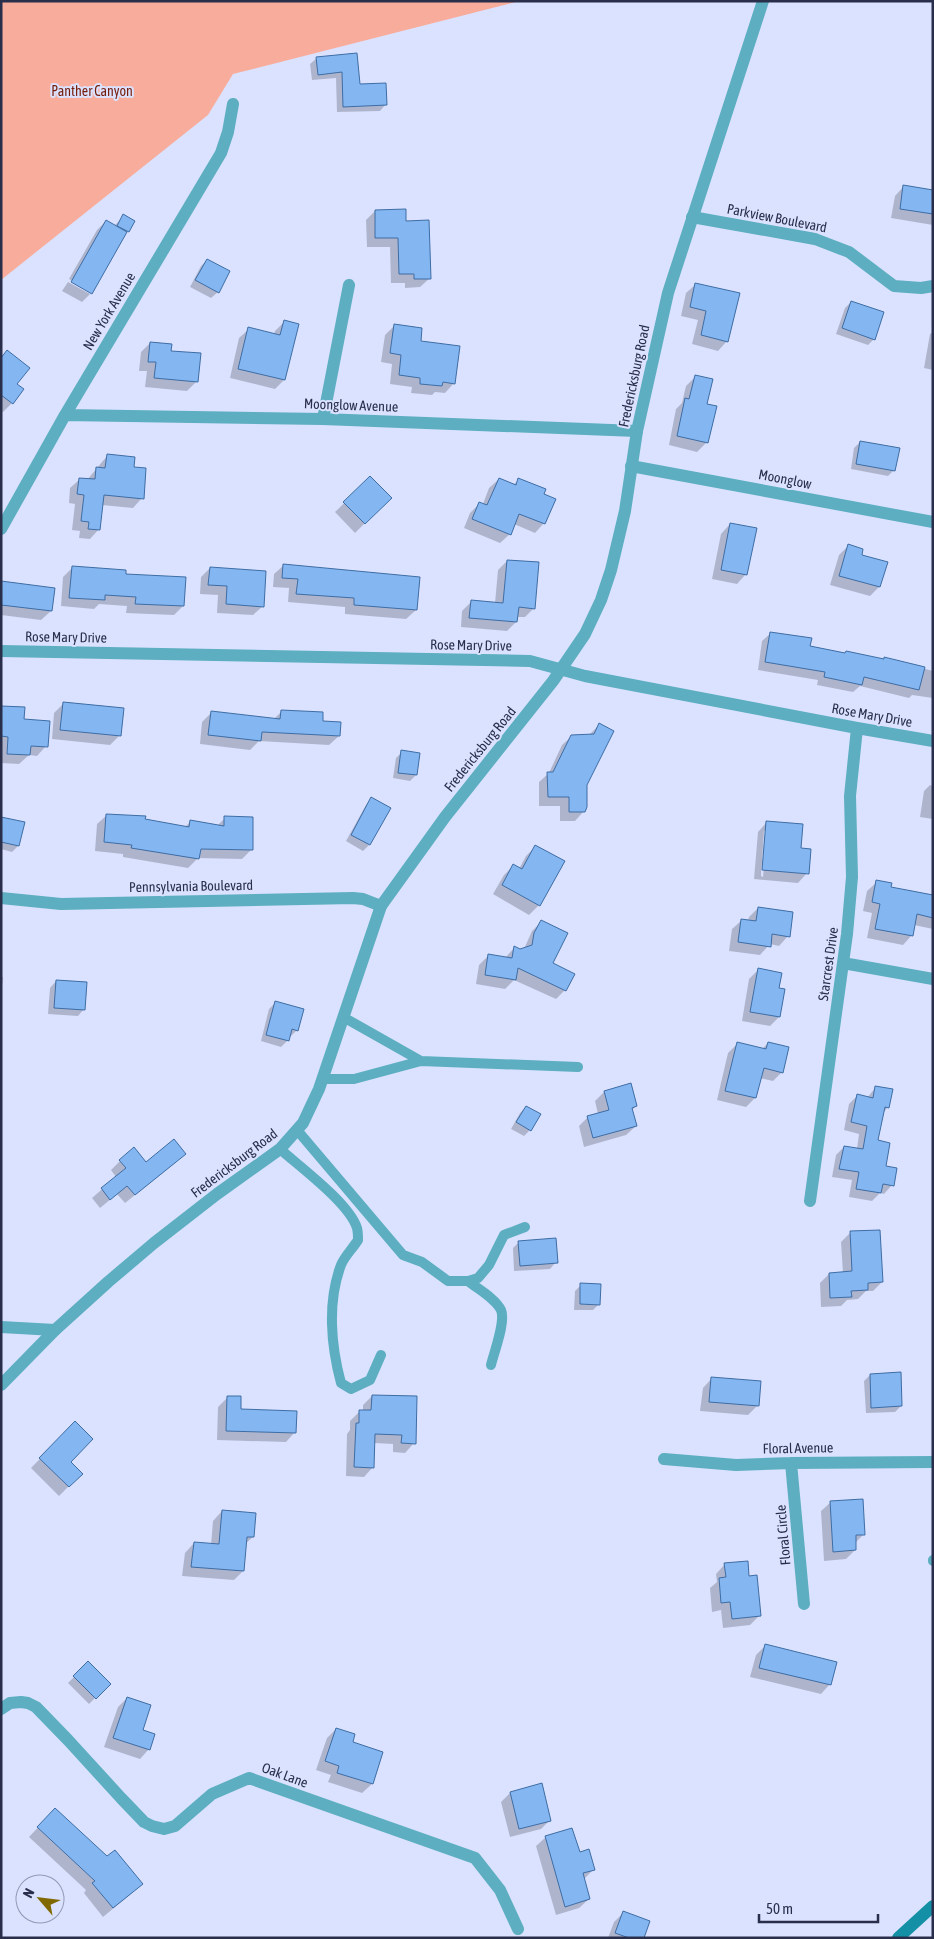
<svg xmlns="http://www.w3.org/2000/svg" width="934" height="1939" viewBox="0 0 934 1939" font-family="'Asap Condensed',sans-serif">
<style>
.green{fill:#f8ad9c}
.shadow{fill:#0003;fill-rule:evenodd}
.building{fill:#84b6f2;stroke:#3e6da4}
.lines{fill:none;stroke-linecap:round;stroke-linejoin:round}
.service{stroke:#5caec0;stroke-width:10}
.minor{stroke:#5caec0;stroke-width:12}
.tertiary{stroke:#5caec0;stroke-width:12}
.secondary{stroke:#1390a5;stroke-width:12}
.labels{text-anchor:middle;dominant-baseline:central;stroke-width:4;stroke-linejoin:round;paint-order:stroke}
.park-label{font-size:14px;fill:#761d0a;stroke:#dae2ff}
.street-label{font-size:14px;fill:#292f4b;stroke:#dae2ff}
</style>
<rect width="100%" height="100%" fill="#dae2ff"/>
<path class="green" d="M1,1H520L233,74L208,115L1,280Z"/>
<path class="shadow" d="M356,54L359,85L386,104L380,111L337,112L336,78L312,80L310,64L317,58Z
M904,186L933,191V225L891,218L895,196Z
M375,211L405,222L430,278L420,287L405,288V283H391L390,247H367L366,220Z
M124,216L128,231L123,236L91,293L82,302L62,291L68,282L90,294V291L69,279L97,230L106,221L114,226Z
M207,260L218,292L211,298L190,287L201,266Z
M696,284L727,341L718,351L692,344L698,320L681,316L686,293Z
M851,302L874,339L868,345L836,334L845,308Z
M284,322L297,325L284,380L275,389L230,378L239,338L249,329L274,335L275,331Z
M394,326L419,342L454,383L445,393L435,392L432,395L411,393L412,387L390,384L392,364L381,362L385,335Z
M933,332V370L924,368L930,334Z
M150,343L170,352L197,381L187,391L145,387L147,371H139L141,352Z
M1,358L15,384L12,403L3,412L1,411Z
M695,377L707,442L697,452L669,445L676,409L682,403L686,386Z
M860,442L894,470L888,476L851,469L854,448Z
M107,456L133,468L142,498L133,508L102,505L99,529L90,539L79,538L80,531L72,530L75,504L69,503L70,488L80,479L87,480Z
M370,478L390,498L355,533L335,512Z
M499,479L513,485L519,480L544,523L535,533L514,524L510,534L500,543L464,528L470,513L480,503L483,504L489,488Z
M730,524L746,574L737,584L712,579L721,534Z
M848,546L860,556L879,587L870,596L830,585L839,555Z
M507,561L534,608L525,617H517L516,622L507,631L461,627L462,611L472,601L495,603L498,570Z
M284,565L416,610L406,619L345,614V607L288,602L289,588L273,587L274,574Z
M72,568L125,575L183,606L174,615L126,613L127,606L99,604L94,609L61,606L63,577Z
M210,568L263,606L253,615L217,613L218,595L200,594L201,577Z
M1,582L53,589L51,611L41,620L1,615Z
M771,633L809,647L883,660L884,658L933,671V698L912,695L909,698L860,686L853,692L817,685L818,680L758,670L762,641Z
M64,703L120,735L110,745L52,739L54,713Z
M1,707L22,720L46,746L37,756L29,755L19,764L1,763Z
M281,712L322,722L339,736L329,745L259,741L250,750L200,744L202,722L211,713L273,720Z
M599,725L586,785L584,811L575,821H560V806H539V782L549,773L562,745L572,736L589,735Z
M402,752L416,775L410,781L393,778L396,758Z
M930,785L933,786V819L920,817L924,791Z
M372,799L389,809L369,845L363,851L346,841L366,805Z
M107,815L185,827L191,821L217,826L225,818L251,850L242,859L198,858L188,868L123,857V854L95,851L97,824Z
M1,818L18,846L12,852L1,849Z
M767,822L799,849L807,873L798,883L754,879L758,832ZM764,831H767L763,877L761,876Z
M536,846L563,862L539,905L529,915L493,894L504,875L513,866L519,869L526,856Z
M877,882L890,888L933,896V929L914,925L912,935L903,945L867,938L872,913L863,911L867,891Z
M758,908L788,936L779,946L770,944L760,955L729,951L732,929L742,920L748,921L749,917Z
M541,922L551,963L565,990L556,999L514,980L505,989L476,984L479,965L489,955L505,958L515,947L520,950L524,949L532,931Z
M758,970L778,989L779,1017L770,1026L742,1021L749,979Z
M1,977H3L1,995Z
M56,981L84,1009L78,1016L48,1014L50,988Z
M275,1003L297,1030L291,1036H289L287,1041L281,1047L261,1041L269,1009Z
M738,1043L762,1049L768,1043L782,1072L773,1081L760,1078L755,1098L746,1107L717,1100L728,1053Z
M876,1087L888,1107L883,1113L877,1141L884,1167L892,1185L884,1194L880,1193L872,1201L849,1197L852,1180L832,1177L836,1155L844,1147L857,1149L859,1134L844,1130L849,1104L857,1096L867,1098Z
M604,1092L636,1106L631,1111L636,1126L626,1135L584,1147L579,1126L588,1117L598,1114L595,1101Z
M526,1107L530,1130L524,1136L511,1129L520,1113Z
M120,1161L146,1164L175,1163L125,1203L117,1194L100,1208L92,1198L116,1177L111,1170Z
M850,1233L882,1282L873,1291H866L858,1299L847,1300L841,1306L821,1307L820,1283L829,1274L843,1273L841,1242Z
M519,1242L556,1262L550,1269L514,1271L513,1248Z
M581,1285L599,1304L593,1310H574L575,1291Z
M870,1375L901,1406L895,1412L866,1413L864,1381Z
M712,1378L758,1405L748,1415L700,1411L703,1388Z
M372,1396L414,1443L405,1453L393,1452V1444L374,1443L373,1467L364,1477L346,1476L347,1434L350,1430V1421L360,1411H363V1405Z
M228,1397L240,1411L295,1432L286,1442L217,1440L218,1407Z
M75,1423L69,1462L81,1474L59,1496L31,1468Z
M831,1502L864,1534L855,1543V1550L846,1559L824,1561L821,1511Z
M222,1511L253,1537L245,1544L243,1571L234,1580L182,1576L185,1553L194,1543L211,1545L213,1521Z
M725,1564L748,1578L760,1615L750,1625L723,1628L721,1610L712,1612L710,1588L717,1582L716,1574Z
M765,1646L830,1684L821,1694L750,1677L756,1655Z
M88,1663L109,1684L89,1704L68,1683Z
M127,1698L149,1749L140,1759L104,1747L118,1707Z
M336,1729L351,1743L382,1752L372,1784L362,1793L328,1782L331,1775L316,1770L327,1738Z
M510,1793L550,1820L541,1829L510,1837L501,1802Z
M46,1819L132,1893L103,1917L84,1893L86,1890L29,1837Z
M546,1837L579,1854L594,1869L584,1879L589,1899L579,1908L556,1915L536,1846Z
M623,1913L642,1938H608L614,1922Z"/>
<path class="building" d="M357,53L360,84L386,83L387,105L343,107L342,72L318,75L316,57Z
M903,185L933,190V214L900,209Z
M406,209V221L429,220L431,279H414V274H399L398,238H375V210Z
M123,214L135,221L129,232L117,226Z
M106,220L127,232L92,294L71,282Z
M207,259L230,271L219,293L195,280Z
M695,283L740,293L728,342L701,335L706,311L690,307Z
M851,301L884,312L875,340L842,328Z
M284,320L299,324L285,380L238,369L248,327L280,335Z
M394,324L422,328L421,341L460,346L455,384L443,382L442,386L420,384V378L399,375L401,355L390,353Z
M150,342L172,344L171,351L201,353L198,382L154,378L156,362H148Z
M7,350L30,368L17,384L24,389L13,404L1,395V358Z
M695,375L713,379L707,404L717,406L708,443L677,436L685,398L689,399Z
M860,441L900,448L895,471L856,464Z
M107,454L135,457L134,467L146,468L144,499L104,495L100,530L88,529L89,522L81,521L84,495L77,494L79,478L95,479L96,467L105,468Z
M370,476L392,498L365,524L343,502Z
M499,478L516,485L518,478L546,489L544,494L556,499L545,524L519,514L511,535L472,519L479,502L487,505Z
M730,523L757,528L747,575L721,570Z
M848,544L863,549L862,555L888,562L880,587L839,576Z
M507,560L539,562L535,609L519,607L517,622L469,618L471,600L503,603Z
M283,564L420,577L417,610L354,605V598L296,594L298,579L282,578Z
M72,566L126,570V574L186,577L184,606L135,604L136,597L105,595V600L69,598Z
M210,567L266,571L264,607L226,604L227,586L208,585Z
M1,581L55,588L52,611L1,605Z
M770,632L812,638L810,646L845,653L846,651L884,659V657L925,667L919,690L864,677L862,685L824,677L825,672L765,662Z
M63,702L124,708L121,736L60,730Z
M1,706L25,707L24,719L50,721L48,747L31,746L30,755L7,754L8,737L1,736Z
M281,710L323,712V721L341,722L340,736L262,732L261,741L208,735L211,711L280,719Z
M599,723L614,731L587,785V807L585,812H569V797H548L547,772H553L571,735L594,734Z
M401,750L420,753L417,775L398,773Z
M371,797L391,808L370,845L351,835Z
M106,814L146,816L145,819L189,827L190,820L224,826V816L253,817V850L201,849L199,859L131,848L132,845L104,842Z
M1,817L25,822L19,846L1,842Z
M766,821L803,824L801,848L811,849L809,874L762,870Z
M535,845L565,861L540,906L502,885L513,864L522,869Z
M876,880L892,883L891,887L933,895V918L917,914L913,936L875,929L880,904L872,902Z
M758,907L793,912L790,937L772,934L771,947L738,942L741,919L756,921Z
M541,920L568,933L553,963L575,974L566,991L518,968L516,980L485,975L488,954L512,958L514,946L520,949L532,945L534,933Z
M758,968L782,973L779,988L785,989L780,1017L750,1012Z
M56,980L87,982L85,1010L54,1008Z
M275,1001L304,1009L298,1031L292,1029L289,1041L266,1035Z
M737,1042L766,1049L768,1042L789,1047L783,1073L764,1068L756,1098L725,1091Z
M631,1083L637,1106L632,1108L637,1126L593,1138L587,1116L609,1110L604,1091Z
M875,1086L893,1089L889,1108L885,1107L878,1140L890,1143L886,1166L897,1168L894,1186L883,1184L881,1193L856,1189L859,1172L839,1169L844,1146L863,1149L867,1126L851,1122L857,1094L873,1098Z
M526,1106L541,1114L531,1131L516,1122Z
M174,1139L186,1154L135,1195L127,1186L110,1200L101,1188L126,1168L119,1160L134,1147L146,1162Z
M880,1230L883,1282L868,1283V1290L851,1291L852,1297L830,1298L829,1273L852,1271L850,1231Z
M556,1238L558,1263L520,1266L518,1241Z
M580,1283L601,1284L600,1305L580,1304Z
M901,1372L902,1406L871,1408L870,1374Z
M711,1377L761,1381L759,1406L709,1402Z
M372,1395L417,1396L416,1444L401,1443L402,1435L375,1434L374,1468L354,1467L356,1423H359V1410H371Z
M227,1396H241V1409L297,1411L296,1433L226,1431Z
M75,1421L93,1439L71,1462L83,1474L69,1487L39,1458Z
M863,1499L865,1535H856V1550L833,1552L830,1501Z
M222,1510L256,1513L254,1537H247L244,1571L191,1567L194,1542L219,1544Z
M748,1561L749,1576L757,1575L761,1616L732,1619L730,1602L721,1603L719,1578L726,1577L724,1563Z
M765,1644L837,1662L831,1685L759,1668Z
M88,1661L111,1684L96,1699L73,1676Z
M127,1697L151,1705L143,1730L155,1734L150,1750L113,1738Z
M336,1728L355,1734L353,1742L383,1752L373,1784L337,1773L339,1766L325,1761Z
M542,1783L551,1821L519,1829L510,1792Z
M55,1808L107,1856L115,1850L143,1884L113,1908L92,1883L95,1881L37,1827Z
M572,1828L580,1852L589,1849L595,1870L583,1873L590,1899L565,1907L545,1836Z
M623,1911L650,1921L644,1938H629L615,1933Z"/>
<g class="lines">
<path class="service" d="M343,1017L421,1061
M322,1079H354L421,1061L578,1067
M297,1130L403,1255L422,1262L448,1281H468L478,1278L489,1265L504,1235L525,1227
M280,1149C300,1167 349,1203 357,1228C358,1232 358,1237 358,1240C353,1248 344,1257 341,1265C327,1302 331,1346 341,1383L351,1389L370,1380L381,1355
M468,1281C478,1289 495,1298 501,1310C506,1322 494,1352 491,1365
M933,1560V1561"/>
<path class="minor" d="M692,217L815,239L849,252L894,286L921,288L933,286
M65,415L323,419L637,431
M323,419L349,285
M631,466L933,522
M1,529L65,415L221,153L228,132L233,104
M1,651L530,661L585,676L857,728L933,741
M1,898L61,904L353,898L363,899L381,906
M843,963L933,979
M810,1201L847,934L852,877L850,796L857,728
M1,1327L55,1330
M664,1459L736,1465L791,1463L933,1462
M791,1463L804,1604
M1,1709L10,1703L21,1702L28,1703L36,1707L68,1740L121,1798L144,1822L152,1826L164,1829L175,1826L212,1794L249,1778L475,1858L500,1890L518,1929"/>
<path class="tertiary" d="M1,1385L55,1330L108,1282L154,1243L217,1194L280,1149L303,1123L319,1089L381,906L445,817L553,681L585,634L601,600L611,570L625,511L637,431L668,293L763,1"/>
<path class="secondary" d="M898,1938L933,1906"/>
</g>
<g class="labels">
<g class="park-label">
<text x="92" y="91">Panther Canyon</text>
</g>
<g class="street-label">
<text transform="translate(777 218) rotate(11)">Parkview Boulevard</text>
<text transform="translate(109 311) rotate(-59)">New York Avenue</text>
<text transform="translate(634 376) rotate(-78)">Fredericksburg Road</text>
<text transform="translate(351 405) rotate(2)">Moonglow Avenue</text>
<text transform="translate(785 479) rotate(11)">Moonglow</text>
<text transform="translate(66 637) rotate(1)">Rose Mary Drive</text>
<text transform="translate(471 645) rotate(1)">Rose Mary Drive</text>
<text transform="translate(872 715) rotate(10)">Rose Mary Drive</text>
<text transform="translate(480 749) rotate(-51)">Fredericksburg Road</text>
<text transform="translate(191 886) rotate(-1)">Pennsylvania Boulevard</text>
<text transform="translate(828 964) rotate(-82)">Starcrest Drive</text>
<text transform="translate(234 1163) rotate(-37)">Fredericksburg Road</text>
<text transform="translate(798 1448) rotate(-1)">Floral Avenue</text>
<text transform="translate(783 1535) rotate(-95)">Floral Circle</text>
<text transform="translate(285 1775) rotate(20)">Oak Lane</text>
</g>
</g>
<rect width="934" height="1939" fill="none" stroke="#292f4b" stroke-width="5"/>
<g transform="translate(40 1899) rotate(298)"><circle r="24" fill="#dae2ff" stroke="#939ab7"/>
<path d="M0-4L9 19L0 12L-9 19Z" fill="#816902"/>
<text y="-8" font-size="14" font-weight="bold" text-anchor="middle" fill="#292f4b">N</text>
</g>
<path d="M759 1914v8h119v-8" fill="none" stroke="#292f4b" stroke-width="2.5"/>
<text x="766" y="1914" font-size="15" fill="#292f4b" stroke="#dae2ff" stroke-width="4" paint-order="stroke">50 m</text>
</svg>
